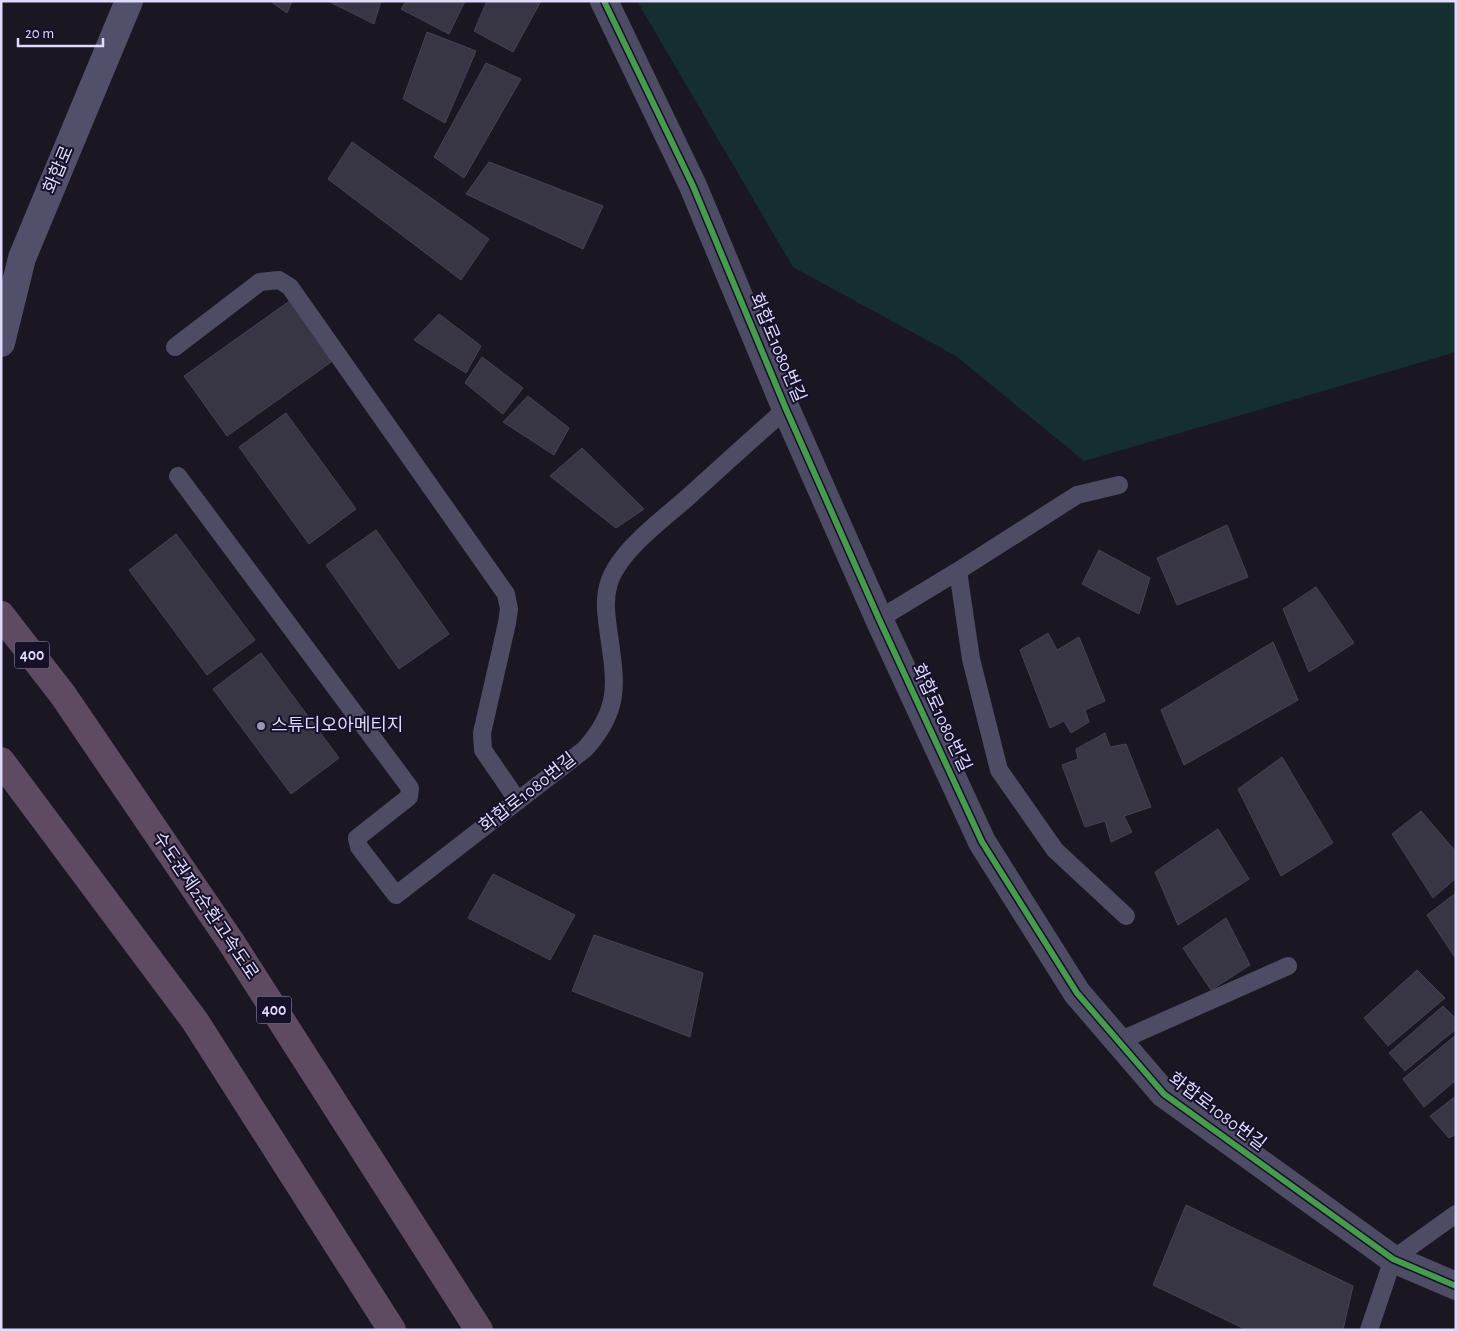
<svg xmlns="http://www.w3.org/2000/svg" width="1457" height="1331" viewBox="0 0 1457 1331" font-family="'Alegreya Sans','Noto Sans KR',sans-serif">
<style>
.green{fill:#152f31}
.building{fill:#383545;stroke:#474257}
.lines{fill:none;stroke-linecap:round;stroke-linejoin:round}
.service{stroke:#4d4c64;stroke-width:18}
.tertiary{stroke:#4d4c64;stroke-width:28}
.secondary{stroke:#514f6a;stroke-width:28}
.motorway{stroke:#5e4b62;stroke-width:28}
.cycleway-casing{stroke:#161129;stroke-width:9}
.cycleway{stroke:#469c4c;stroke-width:6}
.poi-dot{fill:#9a96b1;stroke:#161129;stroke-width:2}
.labels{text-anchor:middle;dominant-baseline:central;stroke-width:4;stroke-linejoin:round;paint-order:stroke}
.shield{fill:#161129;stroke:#a39ebe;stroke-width:1}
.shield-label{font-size:16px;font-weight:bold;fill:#dfdafe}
.street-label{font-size:18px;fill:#dfdafe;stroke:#161129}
.poi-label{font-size:18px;fill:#dfdafe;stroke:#161129;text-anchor:start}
</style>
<rect width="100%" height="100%" fill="#1a1723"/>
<path class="green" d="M637,1H1456V352L1084,461L956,356L793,267Z"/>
<path class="building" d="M270,1H292L287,13Z
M328,1H381L374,24Z
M406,1H465L449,34L401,9Z
M487,1H541L513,52L474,31Z
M427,32L476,51L445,123L403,99Z
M486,63L521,79L464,178L434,157Z
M352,142L489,239L461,280L328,179Z
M489,162L603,206L583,249L466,194Z
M291,300L334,360L227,436L184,376Z
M439,314L481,346L466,373L414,340Z
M482,357L523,388L503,414L465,383Z
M528,396L569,428L554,455L503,422Z
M286,413L356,509L309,544L239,447Z
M582,448L644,509L616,528L550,476Z
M1227,525L1248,577L1177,605L1157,558Z
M376,530L449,634L399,669L326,565Z
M176,534L255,640L207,675L129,570Z
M1099,550L1150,578L1139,614L1082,584Z
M1316,587L1354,643L1309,672L1283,609Z
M1048,633L1057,650L1079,637L1105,701L1085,710L1089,722L1071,733L1064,721L1050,728L1020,650Z
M1273,642L1298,700L1184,765L1161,710Z
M261,653L339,758L291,794L213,689Z
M1105,733L1110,747L1126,744L1151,807L1124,816L1132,832L1111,842L1105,821L1085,827L1062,765L1078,759L1076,749Z
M1282,757L1333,843L1281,876L1238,789Z
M1421,811L1456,852V878L1433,898L1392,834Z
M1218,829L1249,879L1178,925L1155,872Z
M493,874L575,915L550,960L468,918Z
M1456,893V959L1427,915Z
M1226,918L1250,965L1211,990L1183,948Z
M594,935L703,973L690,1037L572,991Z
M1417,970L1445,998L1388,1046L1364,1018Z
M1443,1006L1456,1019V1029L1405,1071L1389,1053Z
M1456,1035V1080L1424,1107L1403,1079Z
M1456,1096V1134L1449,1138L1430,1116Z
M1186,1205L1353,1286L1343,1330H1247L1153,1285Z"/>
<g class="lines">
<path class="service" d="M175,347L260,282L279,280L290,287L506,594L509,609L507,623L482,733L483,750L518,801
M178,476L410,788L409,797L357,838L359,847L396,895L585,749C623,707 615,680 608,628C606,613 604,599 609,583C619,551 662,520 687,498C720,468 753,438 786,409
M958,571L1077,495L1119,485
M879,619L958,571L971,659L999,770L1055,850L1126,916
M1119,1041L1288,966
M1369,1330L1393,1259L1456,1214"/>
<path class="tertiary" d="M604,1L693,186L786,409L879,619L982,842L1077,993L1164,1094L1393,1259L1456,1286"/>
<path class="secondary" d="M1,343L22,258L129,1"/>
<path class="motorway" d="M1,615L63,695L231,942L479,1330
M1,761L195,1021L392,1330"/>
<g class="cycleway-casing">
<path id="cycleway" d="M604,1L693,186L786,409L879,619L982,842L1077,993L1164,1094L1393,1259L1456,1286"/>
</g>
<use href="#cycleway" class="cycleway"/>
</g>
<circle class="poi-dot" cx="261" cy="726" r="5"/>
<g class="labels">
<g class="shield">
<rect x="14.5" y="641.5" width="35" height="27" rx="4"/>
<rect x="256.5" y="996.5" width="35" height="27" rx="4"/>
</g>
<g class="shield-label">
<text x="32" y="655">400</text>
<text x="274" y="1010">400</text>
</g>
<g class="street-label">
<text transform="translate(59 170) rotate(-67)">화합로</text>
<text transform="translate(777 348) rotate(67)">화합로1080번길</text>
<text transform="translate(941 718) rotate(65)">화합로1080번길</text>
<text transform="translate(528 793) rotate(-38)">화합로1080번길</text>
<text transform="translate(205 906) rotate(56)">수도권제2순환고속도로</text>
<text transform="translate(1217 1112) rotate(37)">화합로1080번길</text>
</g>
<g class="poi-label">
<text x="271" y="726">스튜디오아메티지</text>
</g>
</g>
<rect width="1457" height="1331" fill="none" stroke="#dfdafe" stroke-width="5"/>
<path d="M18 38v8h85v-8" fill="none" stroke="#dfdafe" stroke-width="2.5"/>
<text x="25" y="38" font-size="15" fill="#dfdafe" stroke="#161129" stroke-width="4" paint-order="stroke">20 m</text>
</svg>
